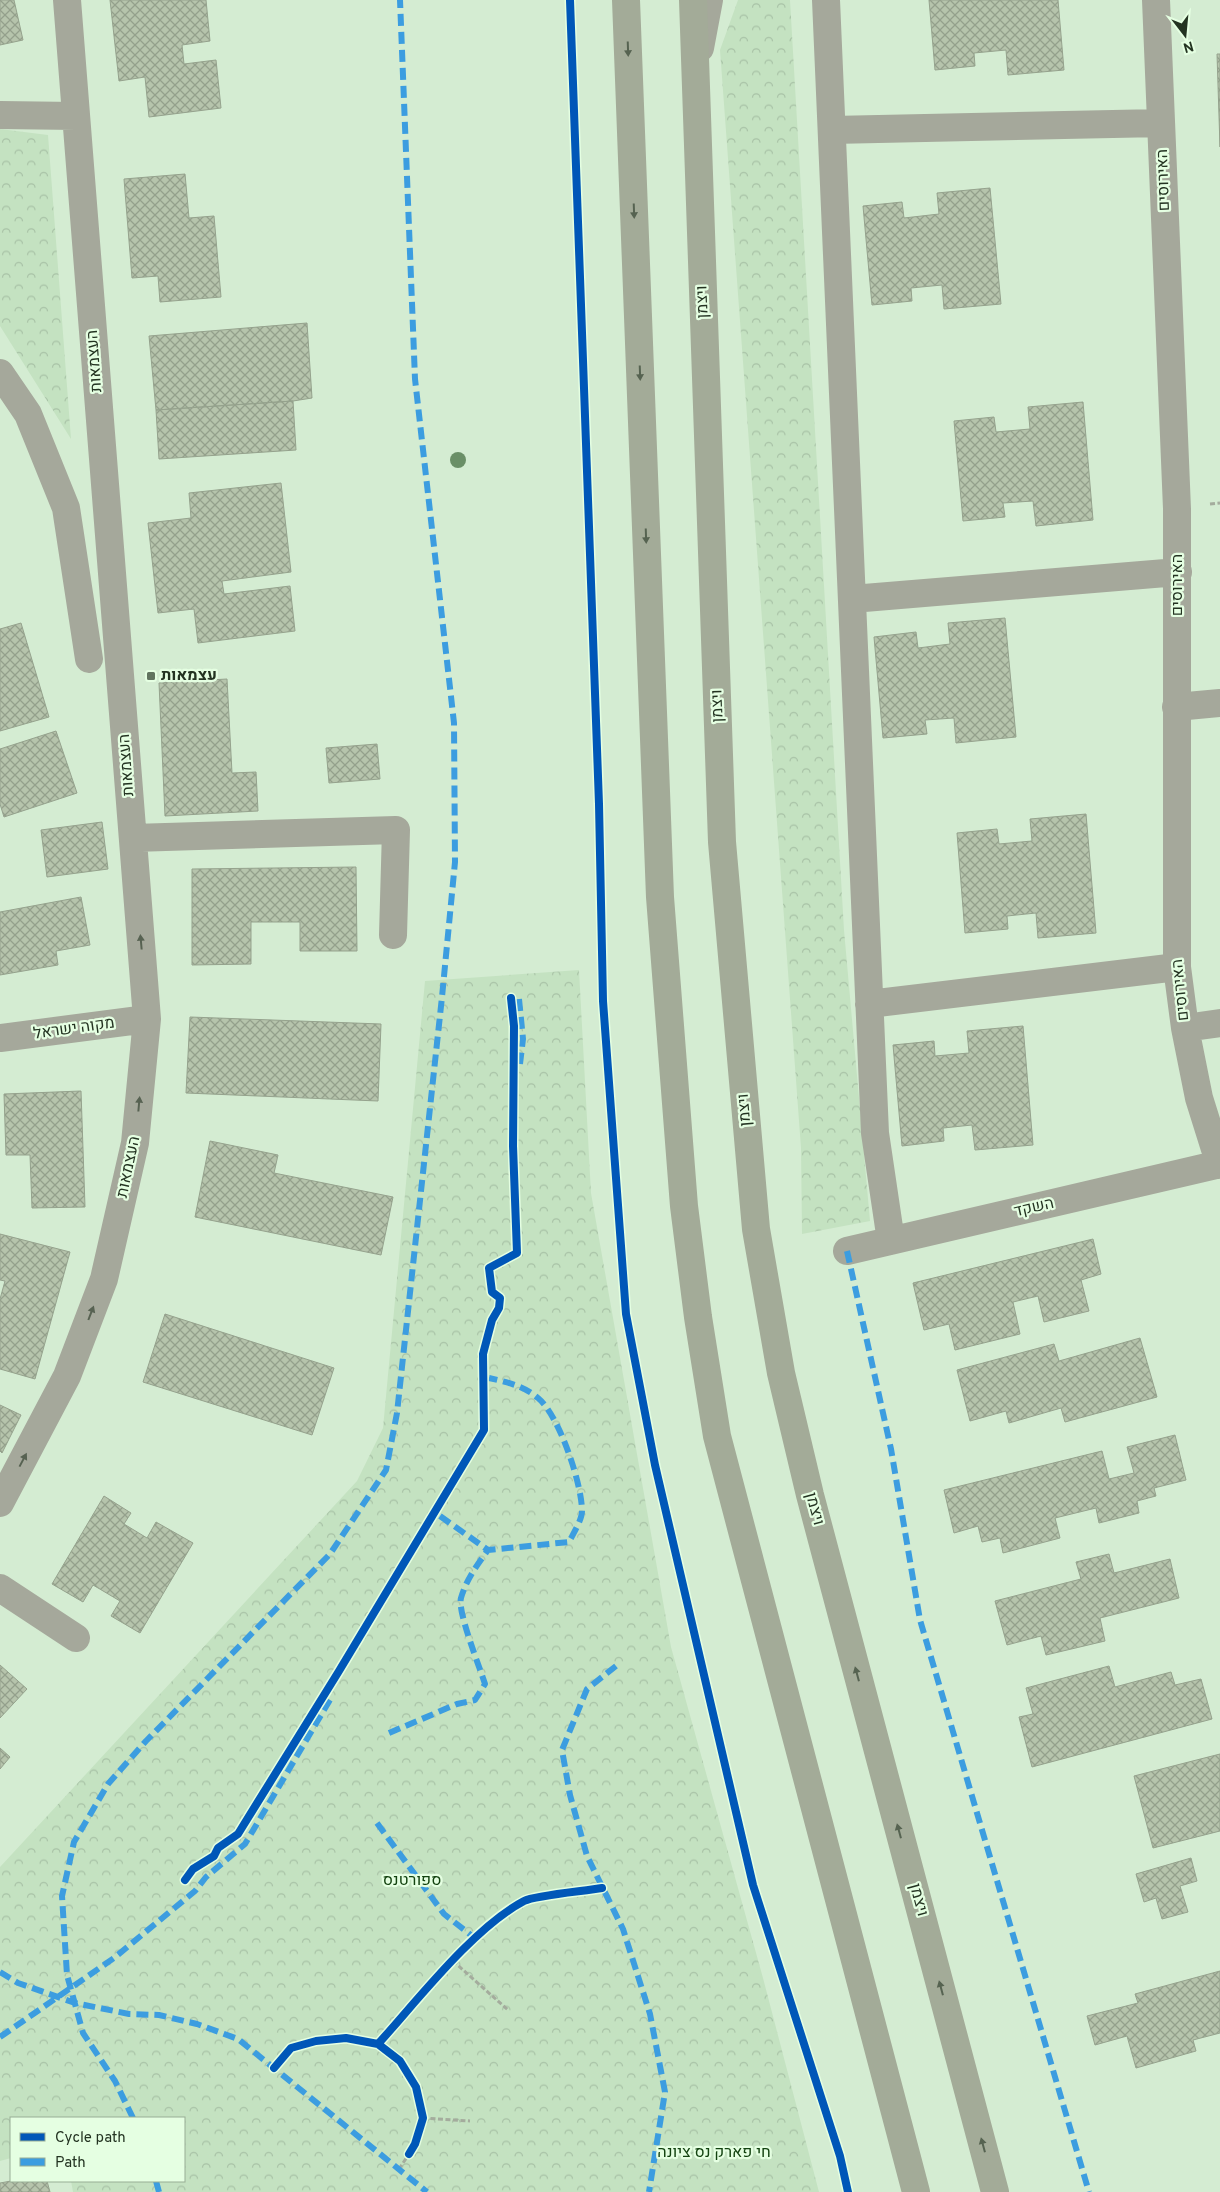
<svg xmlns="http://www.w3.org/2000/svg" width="1220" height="2192" viewBox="0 0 1220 2192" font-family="Overpass,Heebo,sans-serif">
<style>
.park{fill:url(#park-crowns)}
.building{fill:url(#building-cross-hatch);stroke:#95a28d}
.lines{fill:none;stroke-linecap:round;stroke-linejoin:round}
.path{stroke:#a4ac9d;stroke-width:3;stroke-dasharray:5 2.5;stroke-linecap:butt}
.minor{stroke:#a5a89b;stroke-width:28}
.major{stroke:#a3ab98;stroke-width:28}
.quiet{stroke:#3c9de0;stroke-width:6;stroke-dasharray:12 6;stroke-linecap:butt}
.cycleway-casing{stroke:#e5ffe2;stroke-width:11}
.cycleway{stroke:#0057b8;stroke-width:8}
.tree{fill:#6a8f67}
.oneway{fill:#566351}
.oneway2{fill:#576252}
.poi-dot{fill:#61745f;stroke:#e5ffe2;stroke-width:2}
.labels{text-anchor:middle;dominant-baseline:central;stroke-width:4.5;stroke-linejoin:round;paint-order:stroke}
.street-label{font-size:16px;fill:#233321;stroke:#e5ffe2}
.poi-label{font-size:16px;font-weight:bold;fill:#233321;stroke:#e5ffe2;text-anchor:start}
.park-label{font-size:16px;fill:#134310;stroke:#e5ffe2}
</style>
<defs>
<pattern id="park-crowns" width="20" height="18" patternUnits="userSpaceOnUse" patternTransform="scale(1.25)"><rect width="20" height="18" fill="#c4e2c1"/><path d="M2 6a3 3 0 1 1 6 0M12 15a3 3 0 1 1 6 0" fill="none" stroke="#a8c2a6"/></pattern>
<pattern id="building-cross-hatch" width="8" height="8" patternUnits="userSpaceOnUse" patternTransform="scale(1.25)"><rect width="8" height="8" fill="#b6c4ac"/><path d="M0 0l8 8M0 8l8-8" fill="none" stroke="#94a08c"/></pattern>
</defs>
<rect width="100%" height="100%" fill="#d4ecd2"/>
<path class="park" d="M738,0H790L844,930L870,1221L802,1234L801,1148L720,50Z
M0,129L48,135L71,439L0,326Z
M579,970L591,1193L671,1647L763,1978L819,2192H73L71,2181H184V2118H11V2158L0,2161V1867L357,1481L383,1428L425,981Z"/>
<path class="building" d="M0,0H14L23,40L0,45Z
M110,0H206L210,41L182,45L184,64L216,60L221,108L149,117L145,77L119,81Z
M929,0H1058L1064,70L1008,75L1006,50L974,53L975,66L935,70Z
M1217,54H1220V147Z
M185,174L189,218L214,216L221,297L160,302L158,276L132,278L124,179Z
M990,188L1001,304L944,309L942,285L911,288L912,301L872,305L863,206L902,202L904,218L939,214L937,193Z
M307,323L312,398L293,401L156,410L149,336Z
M293,401L296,450L159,459L156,410Z
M1083,402L1093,520L1036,526L1033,501L1003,503L1005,517L963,521L954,421L994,417L996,432L1030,429L1028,407Z
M281,483L291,572L222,581L224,594L290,586L295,631L198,643L194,609L158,613L148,523L191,518L189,493Z
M1005,618L1016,737L956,743L954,718L925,720L927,734L883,738L874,637L916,632L918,648L950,644L948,623Z
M21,623L49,717L0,731V629Z
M227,679L232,773L256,772L258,811L165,816L159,683Z
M56,731L77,793L4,817L0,804V749Z
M377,744L380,779L329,783L326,748Z
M1086,814L1096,933L1038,938L1036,913L1007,916L1008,929L965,933L957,833L997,829L999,844L1032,841L1030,819Z
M102,822L108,869L47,877L41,830Z
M356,867L357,951H300V922H251V964L192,965V869Z
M81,897L90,945L56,951L58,965L0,975V912Z
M190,1017L381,1024L378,1101L186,1093Z
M1023,1026L1033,1145L975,1150L972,1125L943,1128L944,1141L902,1146L893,1045L934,1041L935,1056L969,1053L967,1031Z
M81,1091L85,1207L32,1208L30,1155H6L4,1094Z
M210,1141L278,1155L274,1173L393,1197L381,1255L195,1217Z
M0,1234L70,1252L35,1379L0,1369V1299L5,1281L0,1280Z
M1093,1239L1101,1274L1081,1280L1089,1311L1044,1322L1038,1296L1013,1302L1020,1334L955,1350L949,1324L924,1330L913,1283Z
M165,1314L334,1368L312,1435L143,1382Z
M1140,1338L1157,1397L1065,1422L1061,1408L1009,1423L1006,1411L970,1421L957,1370L1054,1344L1059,1361Z
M0,1405L21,1415L2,1453L0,1451Z
M1175,1435L1186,1480L1154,1488L1156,1496L1137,1501L1139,1513L1099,1523L1096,1508L1055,1518L1060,1538L1003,1553L1000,1538L982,1542L978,1526L954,1533L944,1490L1102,1451L1109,1479L1134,1473L1127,1447Z
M104,1496L131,1513L124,1524L147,1538L156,1522L193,1543L140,1633L111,1616L120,1601L93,1585L83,1602L52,1584Z
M1109,1554L1114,1573L1170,1559L1179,1598L1100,1618L1105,1641L1046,1655L1041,1636L1007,1645L995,1601L1081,1579L1076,1562Z
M0,1665L27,1689L0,1718Z
M1109,1666L1115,1687L1171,1672L1175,1685L1201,1679L1212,1719L1032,1767L1019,1717L1033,1714L1026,1688Z
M0,1748L10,1757L0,1769Z
M1220,1754V1831L1153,1848L1134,1776Z
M1191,1858L1197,1881L1180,1886L1188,1912L1162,1919L1156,1898L1144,1902L1136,1874Z
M1220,1971V2033L1193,2040L1196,2051L1136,2068L1127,2036L1095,2045L1087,2016L1138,2003L1135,1994Z
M11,2181H47L50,2192H0V2183Z"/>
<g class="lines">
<path class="path" d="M1210,504L1220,503
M453,1961L508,2010
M423,2118L470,2121
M399,2169L409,2154"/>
<path class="minor" d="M826,0L875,1133L891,1241
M1156,0L1177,509V967L1185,1028L1199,1098L1220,1165
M700,48L709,0
M0,115L76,116
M832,130L1161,123
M0,373L28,414L66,508L89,659
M852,599L1178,572
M1176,707L1220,703
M133,838L396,830L393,935
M869,1004L1177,967
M1185,1028L1220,1023
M0,1038L147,1019
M847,1251L1220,1164
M0,1503L67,1376L104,1279L135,1143L147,1019L67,0
M0,1588L76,1638"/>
<path class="major" d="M626,0L660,897L684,1206L698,1317L717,1436L916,2192
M693,0L722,842L756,1229L781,1373L810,1495L995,2192"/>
<path class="quiet" d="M519,999L523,1039L520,1064
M847,1251L891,1449L920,1620L1089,2192
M440,1516L488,1550
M616,1666L587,1689L562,1750L570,1795L587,1856L623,1929L650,2014L665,2092L649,2192
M389,1733L457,1704L475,1700L485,1684C480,1668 457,1611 461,1598C466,1580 477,1565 488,1550L569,1542C573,1534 582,1520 582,1511C582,1484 559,1415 538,1398C524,1386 507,1382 489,1378
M377,1823L444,1914L476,1939
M0,1972L18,1983L75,2003L129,2014L159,2015L197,2024L238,2039L427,2192
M0,2037L114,1958L195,1891L206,1877L245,1844L331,1698
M133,2118L115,2081L83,2033L67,1975L62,1896L74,1842L108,1784L146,1741L330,1554L386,1470L397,1413L442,997L455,862L454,723L415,379L400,0
M156,2181L159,2192"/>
<g class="cycleway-casing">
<path id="cycleway" d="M570,0L599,804L603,1001L626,1314L655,1465L753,1885L840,2156L848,2192
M185,1880L193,1869L214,1856L218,1848L238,1834L339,1671L484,1430L483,1354L492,1320L499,1308L500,1298L492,1292L489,1268L517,1253L513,1146L514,1026L511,998
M378,2044C417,2001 473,1928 524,1901C536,1895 586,1891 602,1888
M274,2068L291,2048L316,2041L346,2038L378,2044L400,2061L416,2087L423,2118L415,2144L409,2154"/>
</g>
<use href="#cycleway" class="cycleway"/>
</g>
<circle class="tree" cx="458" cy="460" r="8"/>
<defs><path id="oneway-solid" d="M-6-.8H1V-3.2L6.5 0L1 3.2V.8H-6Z" transform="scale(1.25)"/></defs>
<g class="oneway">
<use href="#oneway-solid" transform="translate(628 49) rotate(88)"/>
<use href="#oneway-solid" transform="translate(634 211) rotate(88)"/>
<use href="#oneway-solid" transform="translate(640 373) rotate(88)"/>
<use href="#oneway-solid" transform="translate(646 536) rotate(88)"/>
<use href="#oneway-solid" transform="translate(857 1674) rotate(-105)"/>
<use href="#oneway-solid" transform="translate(899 1831) rotate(-105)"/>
<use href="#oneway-solid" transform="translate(941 1988) rotate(-105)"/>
<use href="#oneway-solid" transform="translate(983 2145) rotate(-105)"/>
</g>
<g class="oneway2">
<use href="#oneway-solid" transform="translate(141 942) rotate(-95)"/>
<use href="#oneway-solid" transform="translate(139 1104) rotate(-85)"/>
<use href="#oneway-solid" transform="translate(91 1313) rotate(-69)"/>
<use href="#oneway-solid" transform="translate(23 1460) rotate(-62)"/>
</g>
<rect class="poi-dot" x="146" y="671" width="10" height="10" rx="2.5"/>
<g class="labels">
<g class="street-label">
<text transform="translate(1164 180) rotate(-92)">האירוסים</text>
<text transform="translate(703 302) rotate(-92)">ויצמן</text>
<text transform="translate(95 361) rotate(-94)">העצמאות</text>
<text transform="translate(1178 585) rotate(-90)">האירוסים</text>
<text transform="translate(718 706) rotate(-92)">ויצמן</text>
<text transform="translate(127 765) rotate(-94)">העצמאות</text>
<text transform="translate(1181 990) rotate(-96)">האירוסים</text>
<text transform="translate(74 1029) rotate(-8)">מקוה ישראל</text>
<text transform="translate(745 1110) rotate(-95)">ויצמן</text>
<text transform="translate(129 1167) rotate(-78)">העצמאות</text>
<text transform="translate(1034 1208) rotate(-13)">השקד</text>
<text transform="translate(814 1509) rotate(75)">ויצמן</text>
<text transform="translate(918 1900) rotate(75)">ויצמן</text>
</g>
<g class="poi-label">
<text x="161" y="676">עצמאות</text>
</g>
<g class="park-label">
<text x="412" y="1881">ספורטנס</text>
<text x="714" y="2153">חי פארק נס ציונה</text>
</g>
</g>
<rect x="10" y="2117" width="175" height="65" fill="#e5ffe2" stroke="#97ad95"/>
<rect x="20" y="2133" width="25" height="8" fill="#0057b8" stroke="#97ad95"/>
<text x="55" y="2142" font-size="15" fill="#233321">Cycle path</text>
<rect x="20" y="2158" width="25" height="8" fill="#3c9de0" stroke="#97ad95"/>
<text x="55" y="2167" font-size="15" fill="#233321">Path</text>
<g transform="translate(1185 35) rotate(164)" stroke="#e5ffe2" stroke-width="4" paint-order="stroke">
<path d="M0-4L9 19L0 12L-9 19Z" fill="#233321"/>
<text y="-8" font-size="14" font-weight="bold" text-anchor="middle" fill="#233321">N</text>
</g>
</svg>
